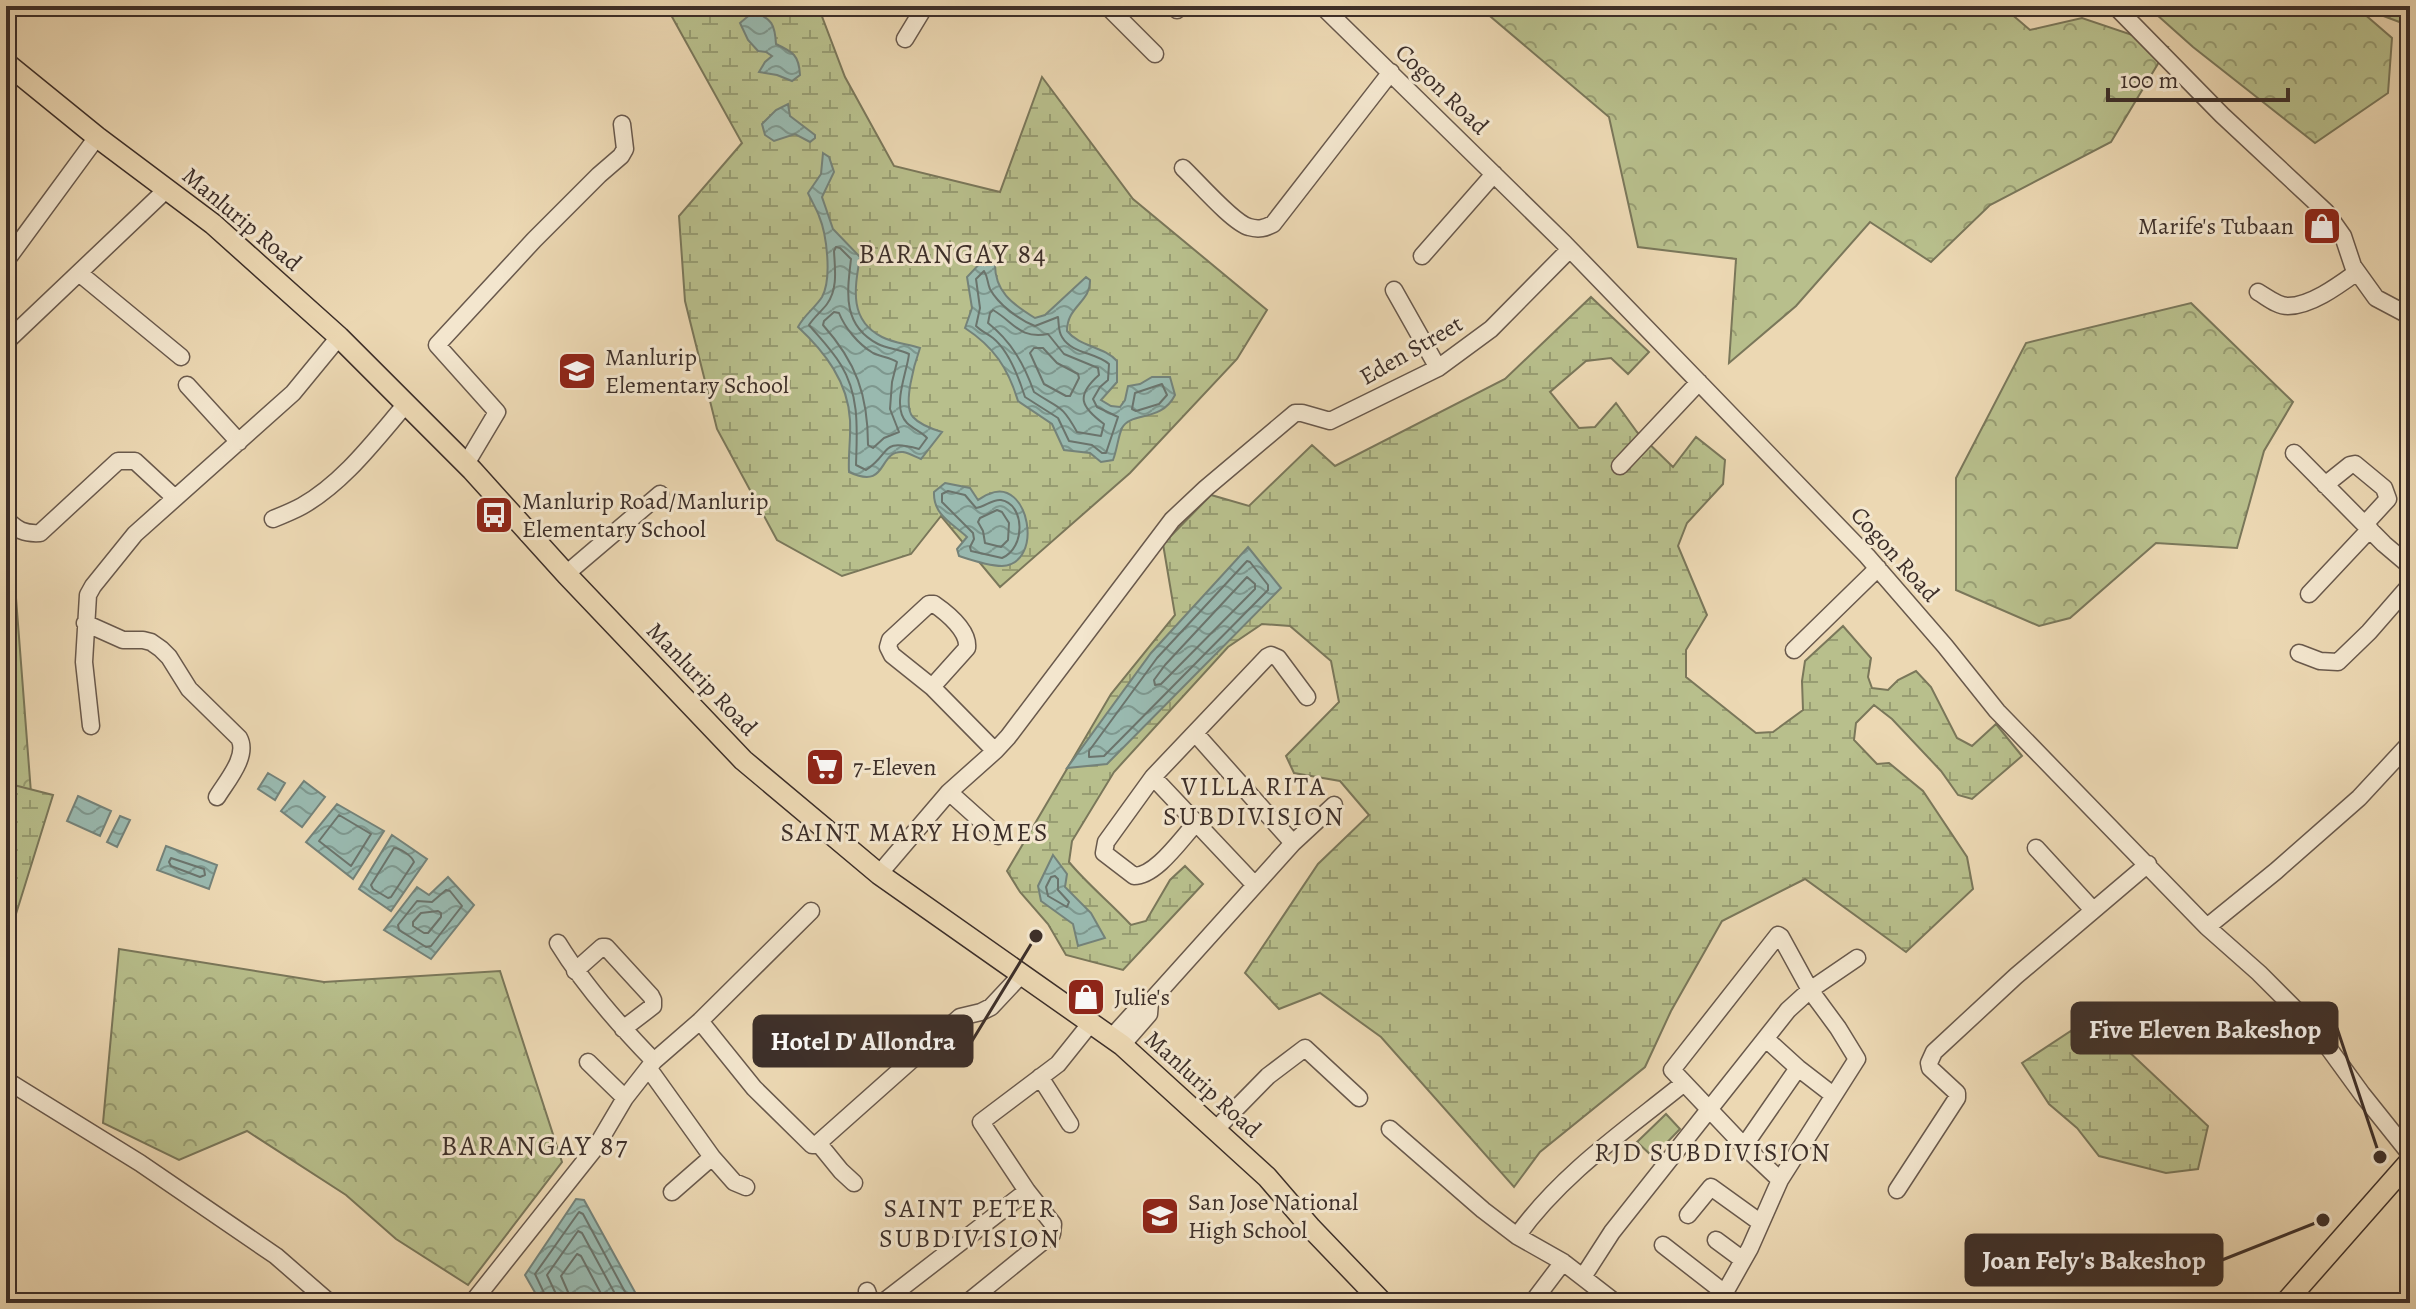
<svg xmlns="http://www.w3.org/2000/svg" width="2416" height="1309" viewBox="0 0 2416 1309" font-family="Alegreya,serif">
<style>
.forest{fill:url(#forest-crowns);stroke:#7a775a;stroke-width:2}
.wetland{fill:url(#wetland-marsh);stroke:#7a775a;stroke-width:2}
.pitch{fill:#b8bf8c;stroke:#7a775a;stroke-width:2}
.water{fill:url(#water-waves);stroke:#748279;stroke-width:2}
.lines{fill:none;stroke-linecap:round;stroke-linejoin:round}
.shore{stroke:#6b746c;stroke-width:2}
.minor-casing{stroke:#69594c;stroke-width:19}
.major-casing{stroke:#3d2f29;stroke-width:23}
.minor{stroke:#f3e6ce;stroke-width:16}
.major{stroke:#ecd8b3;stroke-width:20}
.labels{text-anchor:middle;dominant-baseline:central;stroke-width:6;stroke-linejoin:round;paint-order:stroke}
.street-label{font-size:24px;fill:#3d2f29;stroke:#f3e6ce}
.poi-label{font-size:24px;fill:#3d2f29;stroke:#f3e6ce;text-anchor:start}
.neighbourhood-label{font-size:26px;letter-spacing:2px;fill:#3d2f29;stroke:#f3e6ce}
.quarter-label{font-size:28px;letter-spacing:2px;fill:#3d2f29;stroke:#f3e6ce}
.leader{fill:none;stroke:#3d2f29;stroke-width:3}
.callout-dot{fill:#3d2f29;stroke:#f3e6ce;stroke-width:3}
.callout{fill:#3d2f29;stroke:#3d2f29;stroke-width:3}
.callout-label{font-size:26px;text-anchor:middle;font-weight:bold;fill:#fff}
</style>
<defs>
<pattern id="forest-crowns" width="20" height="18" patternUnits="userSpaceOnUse" patternTransform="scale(2)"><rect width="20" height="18" fill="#b8bf8c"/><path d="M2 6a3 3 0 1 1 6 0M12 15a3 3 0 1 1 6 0" fill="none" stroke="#979c72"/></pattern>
<pattern id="wetland-marsh" width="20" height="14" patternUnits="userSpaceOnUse" patternTransform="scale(2)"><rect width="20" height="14" fill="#b8bf8c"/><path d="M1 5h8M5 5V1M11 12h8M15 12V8" fill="none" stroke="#979c72"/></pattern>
<pattern id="water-waves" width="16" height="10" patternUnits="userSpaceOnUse" patternTransform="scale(2)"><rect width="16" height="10" fill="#99b9af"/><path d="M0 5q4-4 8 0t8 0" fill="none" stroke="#7e978e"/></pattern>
</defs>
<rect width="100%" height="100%" fill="#ecd8b3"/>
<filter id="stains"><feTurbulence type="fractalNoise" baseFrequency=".0025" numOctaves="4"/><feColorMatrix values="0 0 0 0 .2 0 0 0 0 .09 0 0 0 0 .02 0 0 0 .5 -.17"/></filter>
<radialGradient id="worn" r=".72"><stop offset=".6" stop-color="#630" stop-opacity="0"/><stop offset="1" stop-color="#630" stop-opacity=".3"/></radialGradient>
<path class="forest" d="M1478,6H2002L2030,30L2082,18L2168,47L2111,142L1990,205L1931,262L1870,222L1796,306L1729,363L1736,259L1638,247L1609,117Z
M2147,6H2355L2392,38L2388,93L2315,143L2193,47Z
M2191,303L2293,402L2264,451L2237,548L2156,543L2070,618L2039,626L1956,590V478L2026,343Z
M6,468L31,793L6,823Z
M119,949L324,982L500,971L562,1162L468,1285L396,1239L346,1195L247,1131L179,1160L103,1123Z"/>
<path class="wetland" d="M666,6H818L845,77L894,166L1000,192L1042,77L1133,199L1267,310L1237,359L1130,473L1000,587L941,516L911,554L842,576L777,540L717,429L685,301L679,216L742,143Z
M2357,6H2410V26Z
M1591,297L1649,352L1628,374L1611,358L1586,361L1550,392L1579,428L1595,427L1616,403L1637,432L1673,467L1696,437L1725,460L1723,484L1687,523L1678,546L1707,615L1686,650V677L1756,733L1773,732L1803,710L1802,681L1805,661L1843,626L1871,658L1868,677L1872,688L1888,690L1898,680L1916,671L1931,687L1957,738L1972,746L1996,724L2022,756L1972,799L1958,795L1941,771L1892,719L1874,705L1856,723L1854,740L1877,764L1889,763L1923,791L1967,857L1973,889L1906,952L1805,879L1722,921L1671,1011L1645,1067L1540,1152L1514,1187L1381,1037L1320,993L1279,1009L1245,973L1318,864L1369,815L1340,781L1294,773L1286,756L1339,702L1331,661L1290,626L1262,624L1228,647L1114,772L1072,841L1069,862C1088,885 1111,903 1131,925L1146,921L1170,880L1185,866L1203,884L1123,970L1066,955L1048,924L1020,892L1007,871L1111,694L1175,615L1163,544L1211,495L1249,506L1312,445L1335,466L1505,379Z
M6,783L53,795L16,914L6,922Z
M2092,1017L2208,1126L2198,1169L2166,1173L2099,1156L2077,1128L2049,1104L2022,1063Z"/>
<path class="pitch" d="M1666,1114L1680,1129L1653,1157L1637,1142Z"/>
<path class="water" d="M753,12C772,18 775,25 776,44C793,52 799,55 800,75L792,81L777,75L759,72L765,62L772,56L766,52L758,51L748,40L740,23Z
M788,104L790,116L815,135V138L810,142L795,134L774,141L765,135L762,124L776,110Z
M823,153L829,157L834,172L822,197L833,229L860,257C855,287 848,320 882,337C893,343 908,344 920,348C915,362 902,406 913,417C920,425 932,429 942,432L921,459C916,457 909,453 903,452C877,450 889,491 849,472C848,455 851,437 850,420C848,382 825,352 798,327C804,315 815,308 822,297C832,279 827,235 819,216C816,208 811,200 808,193L821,174Z
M986,257L995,262C994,291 1012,304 1035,318L1045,315L1086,277L1090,280C1091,302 1067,306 1067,331C1080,347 1103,346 1117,361V382L1101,400L1111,406L1120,407L1125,400L1128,386L1140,384L1152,377H1170L1175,395C1161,423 1131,411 1122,428C1118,437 1117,450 1113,460L1101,462L1090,453L1064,450L1052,424L1018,401C1008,368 994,347 965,328L972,308L967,277Z
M945,483L970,488L978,500C982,498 985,495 989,494C1029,476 1045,564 1002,566C988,566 971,560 959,556L957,549L967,537C952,523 933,515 934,492Z
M1248,547L1281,588L1107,764L1067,768L1151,653Z
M268,773L285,783L275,800L258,789Z
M304,781L325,797L302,827L281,811Z
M78,796L111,811L100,836L67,821Z
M337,804L384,831L353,879L306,842Z
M120,816L130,820L117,847L107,842Z
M392,835L427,859L391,911L359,889Z
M166,846L217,865L209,889L157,870Z
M1053,855L1067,874L1065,887L1091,913L1105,938L1078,946L1073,924L1041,901L1038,886Z
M448,877L474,905L431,959L384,930L417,887L429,895Z
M576,1199L584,1200L641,1303H541L525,1275Z"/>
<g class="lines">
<path class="shore" d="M836,247L840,248L851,259C847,293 842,325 878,344C888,349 899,349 909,354C907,373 891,407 907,423C913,429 922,432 927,438L919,449C879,438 892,453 866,470L856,465C857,431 860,396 841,365C832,350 820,338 809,325C814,317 821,312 827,304C838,289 835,269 834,251Z
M984,271C988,277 987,282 990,289C998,304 1019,320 1035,326L1058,317C1059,323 1058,331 1062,337C1072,354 1095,352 1109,364L1108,380L1100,387L1093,399L1097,407L1118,417L1106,453H1102L1092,445L1069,441L1058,418L1025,397C1019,378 1009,351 993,338C988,334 981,331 976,326L980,308L976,279Z
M993,310C1015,323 1019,339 1048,334L1064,354L1098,368L1099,375C1075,396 1081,407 1104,424L1101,436L1077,432C1061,403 1059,409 1034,392C1024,364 1011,341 988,323L990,313Z
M834,312L839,313C845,328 858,344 873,353C881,357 890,357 897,362L892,382L890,409L899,432L884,438L873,448L868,445C868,395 856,362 823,325L824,321Z
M1034,348H1043L1057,363L1078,374L1079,378L1070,396H1066L1044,384L1030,353Z
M1162,384L1167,395L1159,404L1136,411L1132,409L1135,393Z
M948,491L965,495L976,508C985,507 992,499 1001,500C1025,504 1026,548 1002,558L971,551L970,547L974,539L973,533L942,502V494Z
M997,510L1002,512L1009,523L1008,540L1001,547L985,543L983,531L978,522L980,518Z
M1247,561L1250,562L1268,585V590L1104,756L1089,757V751L1157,658Z
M1247,577L1255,584V589L1161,684L1155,685L1154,680L1165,665Z
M339,815L371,834L351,866L319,841Z
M394,848C400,848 412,856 414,862L391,897L388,898L373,889L371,885Z
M171,858L204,869L205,875L200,877L171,866L169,862Z
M1055,876L1058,879V890L1069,902L1067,907L1048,896L1046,887L1051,877Z
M446,890L450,891L462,906L431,946L426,947L399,930L398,925L417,901L432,902Z
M438,911L441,913V917L428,933H424L413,926V922L421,913Z
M547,1303L546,1297L535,1274L579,1212L583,1214L631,1303
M557,1303L556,1294L547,1275L578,1231L582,1233L620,1303
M569,1303L568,1292L561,1276L577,1254L581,1256L606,1303"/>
<g class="minor-casing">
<path id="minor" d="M1107,6L1155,54
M1322,6L1565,244L1867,556L1945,646L1997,711L2207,927L2259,973L2314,1028L2362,1094L2410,1154
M2115,6L2222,115L2326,212L2343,236L2353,266L2376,298L2410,316
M1177,10L1181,6
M905,39L925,6
M1183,168C1197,181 1233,223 1249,227C1259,230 1265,228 1273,224L1391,72
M1422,256L1494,174
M6,261L97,137
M79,273L181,357
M1394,290L1438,368
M2258,292C2267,297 2277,306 2288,306C2311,306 2339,285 2357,272
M6,342L167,189
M187,385L239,442
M2294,453L2384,544L2410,566
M466,464L497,412L437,345L534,240L599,175L621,156L625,149L622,124
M1620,466L1699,382
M2325,485L2350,465L2355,464L2384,488L2388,499L2365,524
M6,519C17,530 24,534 40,533L118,461H135L175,498
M273,519C283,515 293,511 302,506C344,482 375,440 406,404
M566,574L660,494
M2309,594L2370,529
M85,623L123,640H143L151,642L161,649L169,657L189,689L239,738C249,756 226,782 217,797
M1794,650L1878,568
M2299,653L2320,661L2338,662L2369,632L2410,585
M932,687L967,648C969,631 947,613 934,604H929L890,640L888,647L892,655L932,687L995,751
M91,726L84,662L88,595L93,586L135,534L293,393L339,337
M1195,733L1293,843
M1153,777L1254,884
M949,792L998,836
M1196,823C1181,839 1156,876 1134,876L1104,853L1106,842L1153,777L1267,657L1271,655L1278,658L1307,697
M2036,848L2093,910
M879,874L949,792L995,751L1008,737L1172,520L1206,488L1295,413H1302L1330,421L1438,368L1491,329L1569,250
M2207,927L2276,871L2359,798L2410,743
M558,943C585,987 619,1025 654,1061
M575,971L602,947H606L651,996L653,1000V1006L623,1029
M700,1021L754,1088L812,1145H816L960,1017L981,1012L991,1007L1021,975
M1111,1038L1140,1006L1150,1002L1293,843L1334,805
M1766,1039L1798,1068L1833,1095
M1122,1045L1149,1014L1150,1002
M588,1062L625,1098
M649,1069L712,1157L672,1192
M1040,1077L1070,1124
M6,1080L140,1163L276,1256L330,1303
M1216,1129L1268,1076L1305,1048L1359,1098
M1390,1129L1483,1210L1517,1236L1563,1262L1616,1303
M819,1144L841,1171L854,1183
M1744,1146L1798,1068
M712,1157L734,1182L746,1187
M1897,1190L1957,1098V1093L1930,1068L1929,1063L1934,1052L2016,976L2148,864
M1688,1215L1711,1187L1761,1223
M1517,1236C1561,1174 1626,1130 1684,1083
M1716,1240L1743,1260
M1663,1245L1726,1294
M1583,1277L1612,1232L1788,1010L1810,990L1857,958
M867,1291L871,1303
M472,1303L596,1147L625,1098L654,1061L700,1021L811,911
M882,1303L1027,1191
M967,1303L1052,1234L1053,1224L1027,1191L981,1122L1058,1064L1090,1024
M1532,1303L1563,1262
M1719,1303L1750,1248L1780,1180L1857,1059L1838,1028L1810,990L1781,937L1778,935L1672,1070L1744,1146L1780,1180"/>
</g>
<g class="major-casing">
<path id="major" d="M6,63L97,137L213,224L339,337L472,470L566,574L743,760L879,874L1122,1045L1267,1177L1311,1228L1383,1303
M2285,1303L2410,1161"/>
</g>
<use href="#minor" class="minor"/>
<use href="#major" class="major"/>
</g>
<defs>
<g id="shop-square" transform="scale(2)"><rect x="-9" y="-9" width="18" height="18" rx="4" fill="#8f2418" stroke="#f3e6ce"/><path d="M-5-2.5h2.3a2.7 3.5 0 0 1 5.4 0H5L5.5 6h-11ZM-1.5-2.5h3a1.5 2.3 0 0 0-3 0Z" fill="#fff"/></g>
<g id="school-square" transform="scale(2)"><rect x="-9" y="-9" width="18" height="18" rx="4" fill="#8f2418" stroke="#f3e6ce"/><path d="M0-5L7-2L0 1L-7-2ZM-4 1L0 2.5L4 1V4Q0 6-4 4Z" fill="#fff"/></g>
<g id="bus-square" transform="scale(2)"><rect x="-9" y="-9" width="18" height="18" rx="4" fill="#8f2418" stroke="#f3e6ce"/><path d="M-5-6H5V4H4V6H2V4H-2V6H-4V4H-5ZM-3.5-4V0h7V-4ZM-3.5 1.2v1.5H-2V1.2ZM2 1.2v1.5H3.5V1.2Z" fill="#fff"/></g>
<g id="supermarket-square" transform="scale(2)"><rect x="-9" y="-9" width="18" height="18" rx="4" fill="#8f2418" stroke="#f3e6ce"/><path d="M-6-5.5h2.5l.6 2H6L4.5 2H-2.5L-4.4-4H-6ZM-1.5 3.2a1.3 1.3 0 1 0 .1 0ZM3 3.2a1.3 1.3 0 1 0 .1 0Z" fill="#fff"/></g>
</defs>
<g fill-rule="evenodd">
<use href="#shop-square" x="2322" y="226"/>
<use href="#school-square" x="577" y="371"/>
<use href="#bus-square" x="494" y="515"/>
<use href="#supermarket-square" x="825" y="767"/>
<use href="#shop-square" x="1086" y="997"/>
<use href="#school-square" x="1160" y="1216"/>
</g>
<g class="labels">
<g class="street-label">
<text transform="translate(1442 89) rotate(44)">Cogon Road</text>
<text transform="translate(242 219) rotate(40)">Manlurip Road</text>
<text transform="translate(1411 350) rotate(-30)">Eden Street</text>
<text transform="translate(1895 554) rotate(48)">Cogon Road</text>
<text transform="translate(702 679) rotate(46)">Manlurip Road</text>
<text transform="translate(1203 1084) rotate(42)">Manlurip Road</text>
</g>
<g class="poi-label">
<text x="2294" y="226" text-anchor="end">Marife's Tubaan</text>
<text x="605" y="357">Manlurip<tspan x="605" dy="28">Elementary School</tspan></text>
<text x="522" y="501">Manlurip Road/Manlurip<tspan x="522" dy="28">Elementary School</tspan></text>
<text x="853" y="767">7-Eleven</text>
<text x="1114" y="997">Julie's</text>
<text x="1188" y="1202">San Jose National<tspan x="1188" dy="28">High School</tspan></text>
</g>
<g class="neighbourhood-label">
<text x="1254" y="786">VILLA RITA<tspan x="1254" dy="30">SUBDIVISION</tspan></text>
<text x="915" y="832">SAINT MARY HOMES</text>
<text x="1713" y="1152">RJD SUBDIVISION</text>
<text x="970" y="1208">SAINT PETER<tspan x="970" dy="30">SUBDIVISION</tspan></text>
</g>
<g class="quarter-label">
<text x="953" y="254">BARANGAY 84</text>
<text x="535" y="1146">BARANGAY 87</text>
</g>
</g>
<path class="leader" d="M2380 1157L2337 1028M1036 936L972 1041M2323 1220L2222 1260"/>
<g class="callout-dot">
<circle cx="2380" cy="1157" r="8"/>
<circle cx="1036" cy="936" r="8"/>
<circle cx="2323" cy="1220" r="8"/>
</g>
<g class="callout">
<rect x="2072" y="1003" width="265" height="50" rx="8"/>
<rect x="754" y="1016" width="218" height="50" rx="8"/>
<rect x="1966" y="1235" width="256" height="50" rx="8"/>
</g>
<g class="callout-label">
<text x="2205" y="1038">Five Eleven Bakeshop</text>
<text x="863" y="1050">Hotel D' Allondra</text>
<text x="2094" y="1269">Joan Fely's Bakeshop</text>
</g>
<rect width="2416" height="1309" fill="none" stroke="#ecd8b3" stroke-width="32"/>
<rect x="8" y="8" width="2400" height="1293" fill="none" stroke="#3d2f29" stroke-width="4"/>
<rect x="16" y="16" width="2384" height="1277" fill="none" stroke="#3d2f29" stroke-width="2"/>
<path d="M2108 88v12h180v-12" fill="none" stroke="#3d2f29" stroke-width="4"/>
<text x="2120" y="88" font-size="24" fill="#3d2f29" stroke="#f3e6ce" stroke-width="6" paint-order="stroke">100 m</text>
<rect width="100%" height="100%" filter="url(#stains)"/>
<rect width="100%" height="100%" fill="url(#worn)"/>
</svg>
